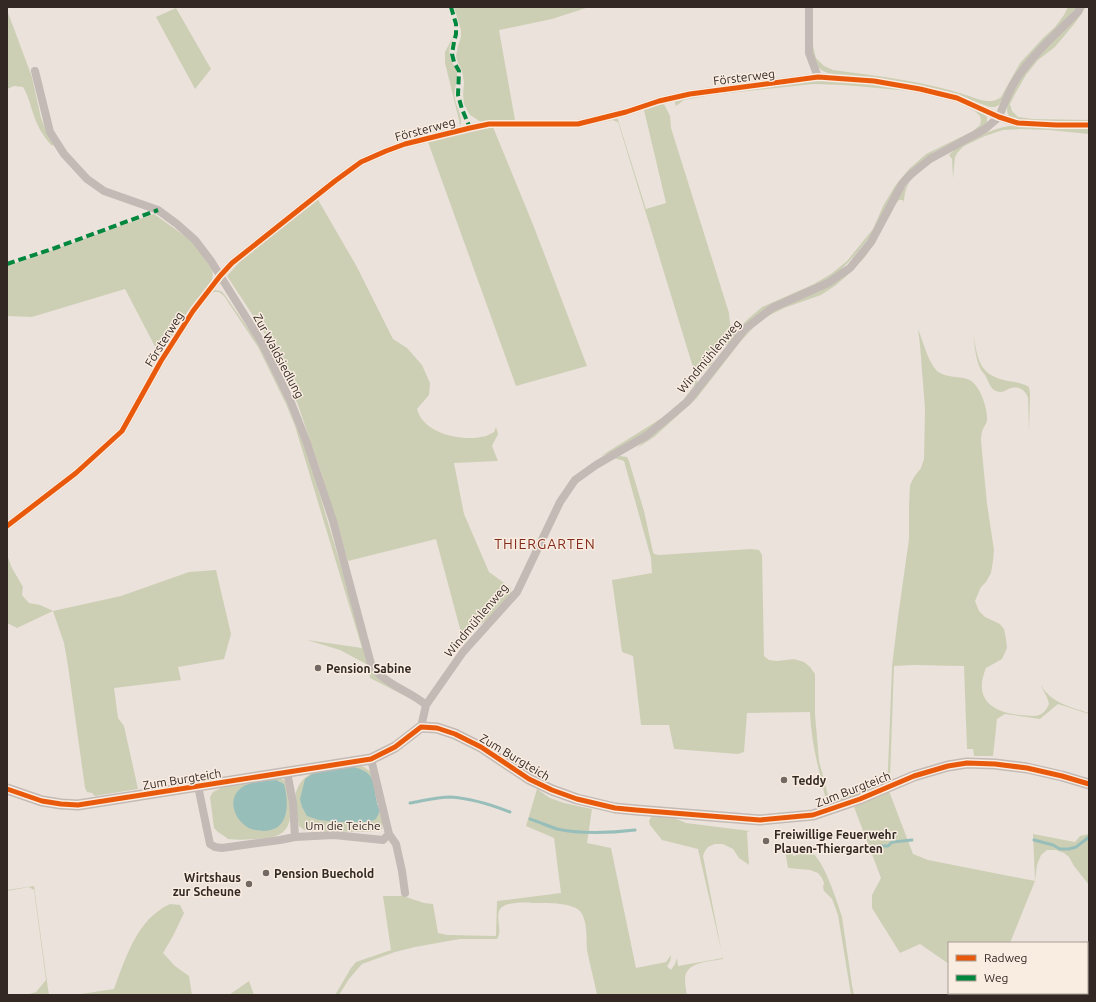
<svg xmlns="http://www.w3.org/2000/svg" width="1096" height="1002" viewBox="0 0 1096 1002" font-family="Ubuntu,sans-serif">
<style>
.green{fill:#cdcfb5}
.water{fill:#98beba}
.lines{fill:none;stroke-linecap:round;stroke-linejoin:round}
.stream{stroke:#98beba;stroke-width:3}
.minor{stroke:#c3bab5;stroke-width:8}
.tertiary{stroke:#c3bab5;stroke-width:11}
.quiet{stroke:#00873e;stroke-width:4;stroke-dasharray:8 4;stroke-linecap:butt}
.cycleway-casing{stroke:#f9ece1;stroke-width:8}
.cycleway{stroke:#e8590c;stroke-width:5}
.poi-dot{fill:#736964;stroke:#f9ece1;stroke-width:1.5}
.labels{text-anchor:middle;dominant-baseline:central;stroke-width:3;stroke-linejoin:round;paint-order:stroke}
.street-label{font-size:12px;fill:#332824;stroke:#f9ece1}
.poi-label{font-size:12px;font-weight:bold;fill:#332824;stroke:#f9ece1;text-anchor:start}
.quarter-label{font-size:14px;letter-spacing:1px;fill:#832c1c;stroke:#f9ece1}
</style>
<rect width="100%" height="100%" fill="#ebe2db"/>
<path class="green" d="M454,7H589L552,19L499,30L515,120L481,122L470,115L464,104L463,94L464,83L462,71L458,63L456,56L458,46L461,37V30Z
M1068,7H1077L1018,73L999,105L995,107H990C960,96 933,87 902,82C885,79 867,77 850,75C841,74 831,75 823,71C811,64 812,50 811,38L816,58L824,66L833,70C878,76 925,81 969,96C980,100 991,105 1001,97L1020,63L1043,38L1055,27L1064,15Z
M1084,7H1086L1075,23L1055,47L1038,60L1026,75L1015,94L1010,104L1012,111L1018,117L1033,119L1089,120V122C1075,122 1019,125 1010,117C991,99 1071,21 1084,7Z
M176,8L211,69L195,89L156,17Z
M7,10L32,77L41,118L48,135L54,143L52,146C43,136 37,126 33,113C30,104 28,95 23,87L14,86L7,89Z
M454,35C450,44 447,52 452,62C454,66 457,69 457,73C458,82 453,90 455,99C456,107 464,118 460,126L459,120L445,63V52Z
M810,81H835L867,83L913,90L945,97L965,104L984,114L987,117V122L983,127L934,152L919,164L902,180L891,198L868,239L855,255L840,271L825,281L809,289L781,301L766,309L753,318L729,344L719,348L715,353L713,359L712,364L696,377L698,384L695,389L669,415L644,433L613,452L601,456L665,416L683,400L694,386L696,377L618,122L612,120L580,126L533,128L532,127L580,125L617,117L646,209L666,203L644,110L660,104H664L670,116L671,128L729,313L730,324L732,328L738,329L748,319L762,307L814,284L831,274L847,261L873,229L883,206L895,186L909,169L926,154L973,131L980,125L981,120L980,116L976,112L960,103L943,98L910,91L844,85L813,84L711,95L684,100L676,106L674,100L682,98L714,92Z
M1009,126C1036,127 1062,130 1089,128V134L1049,130L1021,129L1003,130L985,136L964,146L958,152L955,157L953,178L952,159L949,155L956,148C973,139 990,129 1009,126Z
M484,127H493L534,227L587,366L516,386L428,142Z
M935,160C925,167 912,175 907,187C905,191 904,197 904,203L903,200H899L897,202L874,244L865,257L850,273L836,285L821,295L784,308L768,316L755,326L741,341L696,399L654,437L637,448L642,443L658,431L748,332L772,312L852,267L903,190C912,178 921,170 933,161Z
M317,198L357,267L393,339L407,348L422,365L430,383L429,395L417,409C424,435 464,442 486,436C489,435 492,433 494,432L496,427L498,434L492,446L498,461L454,463L464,514L489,572L511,588V594L487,620L480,625L463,640L436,539L348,561L322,475L298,405L269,340L227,276L245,256Z
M154,214L192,241L212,269C214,276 212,281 209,286L180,322L160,356L125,289L32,317L7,316V266Z
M214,290L221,291L224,294L258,343L268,364L284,396L309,458L370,665L417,702L370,678L368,665L340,650L307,640L362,648L295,426L286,404L258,347L224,296L219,292H213L205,301L210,293Z
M918,329C923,341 928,362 937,371C946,378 957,376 967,379C979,382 987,406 987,418C988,423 983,427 982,432C981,435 981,438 981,441L987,504L994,550L993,561L991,573L986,582L981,587L975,601L979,611L985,617L1000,624L1004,629L1006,639L1007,648L1002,659L986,668C973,699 992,712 1020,715C1026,715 1034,717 1039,715C1044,713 1047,709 1049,704C1048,697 1043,691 1041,685C1051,703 1071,707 1089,713V714L1058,704L1040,719L1005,714L997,719L993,756H974L973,749H967L964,666L913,665L894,666L890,779C876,786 840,805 826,804C823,804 823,803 820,802L826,800C819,771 811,742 810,712L747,713L744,752L738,754L674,749L669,725H641L633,656L622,652L612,580L652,573L651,558L624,461L614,458L620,456L627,457L629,461L644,511L653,552L654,554L659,555L751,549L759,550L762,555L764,656L769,660L777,661L794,659L804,662L810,667L815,674V714L819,761L828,795C830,797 832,799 836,799C849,798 870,786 883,781L887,776L888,769L892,666L898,617L905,567L909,539V506L910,485L914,477L921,468L924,459L925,409L920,345Z
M973,333C978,359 978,375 1008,381C1015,382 1022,383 1029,387L1030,393L1029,432L1028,398C1026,391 1020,386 1012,388C1005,389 1003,395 994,390C990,387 988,381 986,377C985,374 982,372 981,370C975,359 975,345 973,333Z
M7,555L12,568L23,587L22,595L29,603L40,605L53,611L121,596L189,572L216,570L231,634L224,659L178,667L181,680L114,688L118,718L124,726L138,789L95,796L92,793L87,792L85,788L68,666L64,643L53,611L17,628L7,623Z
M353,764L364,767L371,772L380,802L377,803L373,782L319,820L360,822L380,811L378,806H380L383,822L382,829L376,831L367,832L312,831L304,830L299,826C298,819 294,802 295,796C301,767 331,768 353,764Z
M278,776L285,781C287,790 290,799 290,808C292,835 277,838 255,839C245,840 236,840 227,839V838L218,832L214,828L210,797L213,792L221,788Z
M537,789L550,798L564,803L592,809L587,843L611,848L636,968L666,962L671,955C671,959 670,963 667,966L671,970L675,964L677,958L678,966L723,958L698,849L662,840L650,825L649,821L651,817C662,815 676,818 686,823L750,831L747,832L749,865L739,858L733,849L723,844H715L708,847L705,851L703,856L723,959C709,962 686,961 685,979C685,984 686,990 687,995H597C594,980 590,965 587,950C586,938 588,921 580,911C571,902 545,903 532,903C524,902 505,902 500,909C495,918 503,931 497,939H460L415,947L395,952L362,964L349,979L339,995H335L351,968L356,962L391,950L383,896H403L424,903L433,904L438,933L448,935L496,936L497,901L561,893L554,838L526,826Z
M889,791L913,854L928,860L1035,881L1033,834L1075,842L1080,836L1089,834V885L1074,866L1069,857L1064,853L1056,850H1047L1041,855L1037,865L1035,881L1010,943H949V964L920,944L900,953L872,908V895L881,878L854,807Z
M792,849L793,856C798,855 806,852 811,853C822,855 839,906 842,917L852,985L854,995H851L838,915L832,899L824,891L823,887L824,883L822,878L818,873L810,870L788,868L785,850Z
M34,886L47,982L49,995H26L36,992L46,980L34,890L29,887L7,891V890Z
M170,904L180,905L184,913L173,936L163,953L175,966L189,976L192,995H151L142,994L135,995H74L114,989C126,957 137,919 170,904Z
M249,981L254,995H229Z"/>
<path class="water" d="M350,766C382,773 370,787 380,811L376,819L369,822H335L319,820L307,816L302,807L300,799L305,779L312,774Z
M276,780L284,784C289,802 290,831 264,831C258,831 252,830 247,827C234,819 227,799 241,788C250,781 265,781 276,780Z"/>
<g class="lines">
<path class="stream" d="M410,803C422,801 438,797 450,797C469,798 492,805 510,812
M530,819C539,822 548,826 557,829C579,834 611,833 635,830
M1034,840L1053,845L1060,849H1069L1076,847L1089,837
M872,849L880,848L882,846H888L891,843L893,842L912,840"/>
<path class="minor" d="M809,7V53L818,77
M35,71L50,132L64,154L87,179L104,191L158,210L177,224L195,240L211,261L262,343L290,400L307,443L333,521L371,664C374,667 376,671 379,674C391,686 412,693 426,705
M999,117C1004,104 1009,90 1017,78C1034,53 1057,33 1078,12L1080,7
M7,526L76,473L122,431L161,361L193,311L220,276L232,263L335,181L361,162L386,151L405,144L470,128L489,124H578L626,112L659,101L690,94L818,77L874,81L920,89L957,98L999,117L1018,123L1056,125H1089
M421,727L426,705L463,652L517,592L560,502L575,480L596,465L646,436L687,402L745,329L772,308L828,283L850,268L871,242L902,184L910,175L930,159L985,129L999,117
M287,772L293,803L295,837
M198,786L210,844L215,847L222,848L280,840L295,837L334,835L383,840L389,834L371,759
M389,834L396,844L402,871L405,893"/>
<path class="tertiary" d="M7,789L42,801L61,804L78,805L371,759L395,747L421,727L437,728L455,734L481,747L529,779L552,790L577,799L615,808L636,810L760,820L813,815L860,799L914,776L948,766L967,763L995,764L1027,768L1062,776L1089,784"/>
<path class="quiet" d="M451,7L456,24V34L454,42L452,54L454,62L459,71L458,95L462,109L470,128
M7,264L55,248L158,210"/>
<g class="cycleway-casing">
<path id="cycleway" d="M7,526L76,473L122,431L161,361L193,311L220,276L232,263L335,181L361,162L386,151L405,144L470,128L489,124H578L626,112L659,101L690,94L818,77L874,81L920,89L957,98L999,117L1018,123L1056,125H1089
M7,789L42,801L61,804L78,805L371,759L395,747L421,727L437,728L455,734L481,747L529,779L552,790L577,799L615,808L636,810L760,820L813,815L860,799L914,776L948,766L967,763L995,764L1027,768L1062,776L1089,784"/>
</g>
<use href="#cycleway" class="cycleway"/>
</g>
<g class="poi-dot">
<circle cx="318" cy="668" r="4"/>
<circle cx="784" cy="780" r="4"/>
<circle cx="766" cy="841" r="4"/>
<circle cx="266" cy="873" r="4"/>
<circle cx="249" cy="884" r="4"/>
</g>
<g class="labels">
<g class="street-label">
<text transform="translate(744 77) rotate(-7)">Försterweg</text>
<text transform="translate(425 129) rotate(-15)">Försterweg</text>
<text transform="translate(164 339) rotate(-58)">Försterweg</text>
<text transform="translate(279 356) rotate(62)">Zur Waldsiedlung</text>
<text transform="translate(709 356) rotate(-50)">Windmühlenweg</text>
<text transform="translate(476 620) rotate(-50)">Windmühlenweg</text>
<text transform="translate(515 757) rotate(31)">Zum Burgteich</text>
<text transform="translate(182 779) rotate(-9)">Zum Burgteich</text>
<text transform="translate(853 789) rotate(-21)">Zum Burgteich</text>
<text x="343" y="825">Um die Teiche</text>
</g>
<g class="poi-label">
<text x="326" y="668">Pension Sabine</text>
<text x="792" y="780">Teddy</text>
<text x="774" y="834">Freiwillige Feuerwehr<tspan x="774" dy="14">Plauen-Thiergarten</tspan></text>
<text x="274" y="873">Pension Buechold</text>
<text x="241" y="877" text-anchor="end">Wirtshaus<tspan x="241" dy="14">zur Scheune</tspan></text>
</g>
<g class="quarter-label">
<text x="545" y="544">THIERGARTEN</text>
</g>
</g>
<rect width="1096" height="1002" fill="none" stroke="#332824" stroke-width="16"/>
<rect x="948" y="942" width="140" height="52" fill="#f9ece1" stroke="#aa9e95"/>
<rect x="956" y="955" width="20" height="6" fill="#e8590c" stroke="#aa9e95"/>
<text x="984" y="962" font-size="12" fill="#332824">Radweg</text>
<rect x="956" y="975" width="20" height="6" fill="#00873e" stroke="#aa9e95"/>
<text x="984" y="982" font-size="12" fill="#332824">Weg</text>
</svg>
